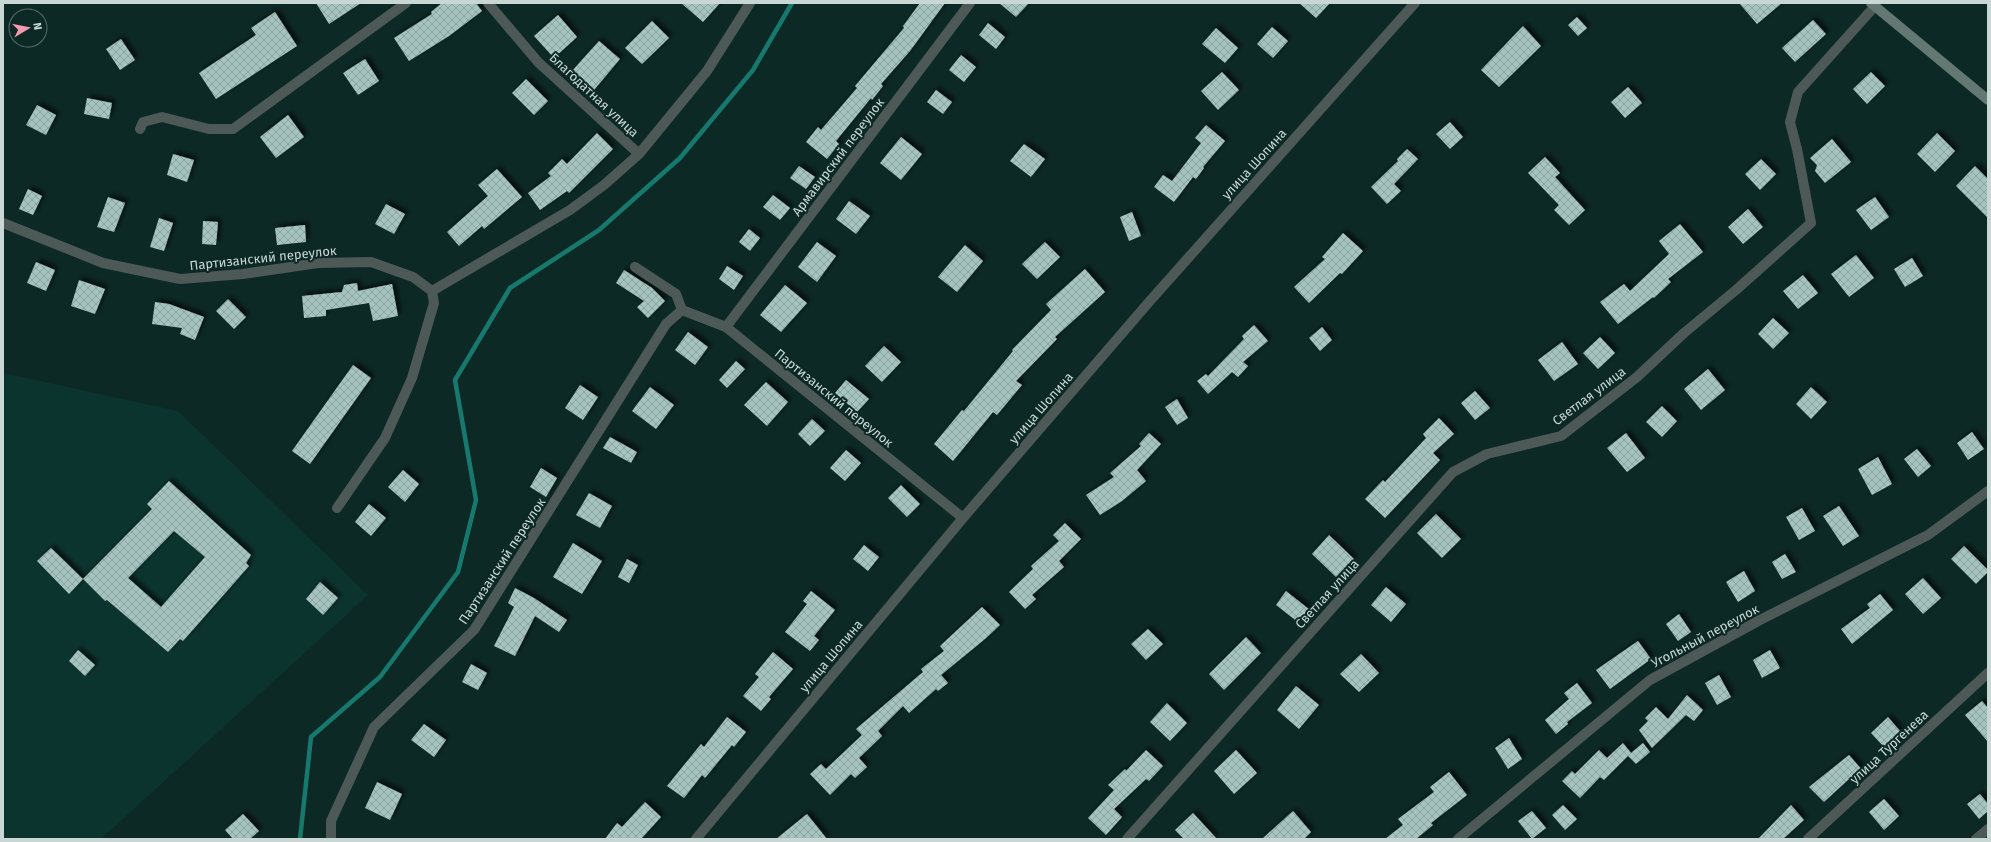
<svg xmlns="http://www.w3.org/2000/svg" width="1991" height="842" viewBox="0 0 1991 842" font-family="'Fira Sans',sans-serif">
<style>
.built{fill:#0c342f}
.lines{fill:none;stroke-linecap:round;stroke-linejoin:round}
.stream{stroke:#17796e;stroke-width:4.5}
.building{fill:url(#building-cross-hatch);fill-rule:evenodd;filter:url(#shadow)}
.street{stroke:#4d5957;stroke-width:10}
.secondary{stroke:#637773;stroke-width:10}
.labels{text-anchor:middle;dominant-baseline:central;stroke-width:4;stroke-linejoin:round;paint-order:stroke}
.street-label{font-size:13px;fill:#c8d7d4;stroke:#0d2925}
</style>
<defs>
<pattern id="building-cross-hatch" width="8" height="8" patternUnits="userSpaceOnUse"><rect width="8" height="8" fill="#a5c4bf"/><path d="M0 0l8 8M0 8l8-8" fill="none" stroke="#8ba39f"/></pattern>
<filter id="shadow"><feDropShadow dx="3.5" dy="-3.5" stdDeviation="2" flood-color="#0009"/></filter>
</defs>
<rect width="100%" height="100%" fill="#0d2925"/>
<path class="built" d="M3,373L178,411L368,595L101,839H3Z"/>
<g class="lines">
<path class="stream" d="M300,839L311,737L380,677L458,572L476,500L455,380L510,288L599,230L680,158L753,70L792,3"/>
</g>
<path class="building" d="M316,3H361L329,24Z
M442,3H476L482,11L449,36L409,61L394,38L432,14L431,12Z
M681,3H720L703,22Z
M920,3H945L910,51L881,84L883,86L872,100L871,98L836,141L839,144L827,159L806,142L818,127L821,130L857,88L855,86L904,28L903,26Z
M999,3H1029L1016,17Z
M1299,3H1330L1316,18Z
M1739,3H1782L1757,24Z
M275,12L297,46L216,99L199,73L256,35L251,28Z
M558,15L577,37L554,58L534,36Z
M1577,17L1587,28L1578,36L1568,25Z
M1813,20L1826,34L1795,62L1782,48Z
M652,21L669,38L642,64L625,48Z
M988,23L1005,37L996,49L979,35Z
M1523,26L1541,46L1499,87L1481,70Z
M1272,27L1288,41L1273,58L1257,44Z
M1216,28L1238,48L1225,63L1202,44Z
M121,39L135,60L120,70L106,49Z
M599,41L620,59L594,90L572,71Z
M961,55L976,67L964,82L949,70Z
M365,59L379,81L358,95L343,73Z
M1222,72L1239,90L1218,110L1201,91Z
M1871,72L1885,86L1867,104L1853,89Z
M526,79L548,101L534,115L512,93Z
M1628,87L1642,103L1625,118L1611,102Z
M936,90L952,102L943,114L927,102Z
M87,98L112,103L109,119L84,114Z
M37,105L56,115L46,135L26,125Z
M288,115L304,137L276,158L260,137Z
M1450,122L1463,137L1450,149L1436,134Z
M1206,125L1225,141L1203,167L1204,168L1196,179L1193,177L1174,202L1154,187L1163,175L1172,181L1201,143L1195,138Z
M597,133L613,149L569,193L567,191L540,210L528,193L551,176L548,173L562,159L567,164Z
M1937,133L1955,151L1935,172L1917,154Z
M901,137L922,154L901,180L880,163Z
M1832,139L1851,162L1825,183L1815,171L1817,165L1810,158Z
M1024,144L1045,159L1031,177L1010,161Z
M1407,149L1418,159L1394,184L1401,191L1387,204L1371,187L1398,161L1397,159Z
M173,154L194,160L187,182L167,175Z
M1545,157L1560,173L1555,177L1585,210L1569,225L1554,210L1559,205L1528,173Z
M1761,159L1776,174L1760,190L1745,174Z
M799,166L815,177L806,189L790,178Z
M1975,166L1988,179V218L1956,186Z
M497,169L522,197L484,229L482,226L459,246L447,232L488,196L478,185Z
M28,189L42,196L33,215L19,209Z
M773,195L790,208L780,220L763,207Z
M108,197L125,203L114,232L97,227Z
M1875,197L1889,217L1871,230L1856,210Z
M849,201L870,216L856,234L836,219Z
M386,204L405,214L394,234L375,224Z
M1748,209L1763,227L1743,244L1728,227Z
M1132,212L1141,236L1129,241L1120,217Z
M159,218L173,223L164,251L150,247Z
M203,221L218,222L216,245L202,244Z
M1680,224L1703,252L1668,279L1671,282L1654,298L1653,297L1618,324L1600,302L1624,284L1630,291L1669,254L1659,241Z
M305,225L306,242L277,245L275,228Z
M749,229L760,238L750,251L739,242Z
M1343,233L1363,251L1342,274L1340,273L1309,303L1294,287L1325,259L1322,257Z
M817,242L836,256L817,282L798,267Z
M1045,242L1060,257L1037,279L1022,264Z
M965,245L983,261L957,292L938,277Z
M1856,255L1874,278L1849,297L1831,274Z
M1912,258L1923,276L1905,287L1894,269Z
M36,262L55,270L46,291L27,283Z
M727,266L743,276L734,290L719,279Z
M1085,269L1105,292L1055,337L1057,339L1016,381L1022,385L997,415L993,412L953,461L934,444L962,410L964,411L1013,351L1012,350L1051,310L1046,304Z
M624,270L652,288L665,301L648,318L637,307L644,301L616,283Z
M1803,275L1818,293L1798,309L1783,291Z
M79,280L105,289L95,314L71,306Z
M357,283L358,291L392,284L398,316L373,321L369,303L326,310V316L304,318L302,296L342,292L344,285Z
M785,285L807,303L781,332L760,315Z
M228,299L246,317L234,329L216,311Z
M155,302L169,304L204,317L195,340L180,334L182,328L152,324Z
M1773,318L1789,333L1773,349L1758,334Z
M1254,325L1268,341L1243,362L1248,366L1238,377L1232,372L1208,394L1197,381L1206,374L1208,376L1244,339L1242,336Z
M1322,327L1332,340L1320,351L1309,338Z
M688,332L708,347L695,365L675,350Z
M1600,337L1615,353L1598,369L1583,353Z
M1562,342L1578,364L1554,381L1538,360Z
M884,346L901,362L882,382L865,366Z
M736,361L745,369L727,388L719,380Z
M353,365L371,378L310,464L292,451Z
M1708,369L1725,390L1701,410L1684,389Z
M846,380L869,399L857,412L835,393Z
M766,382L788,402L767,426L744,405Z
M580,385L598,397L583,420L565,408Z
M650,387L674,405L656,429L632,411Z
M1811,387L1827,402L1811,419L1796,404Z
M1475,391L1490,408L1475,420L1461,403Z
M1177,399L1188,418L1177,425L1165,407Z
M1662,406L1677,421L1662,437L1646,422Z
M1439,418L1454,434L1433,453L1440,460L1385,518L1365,499L1383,480L1385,482L1426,438L1423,434Z
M812,419L825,431L810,446L798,434Z
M1972,432L1984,449L1968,460L1957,443Z
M1149,433L1161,444L1137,470L1146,481L1122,501L1100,515L1086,495L1114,477L1110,473L1141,446L1139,444Z
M1626,433L1645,458L1627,472L1607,448Z
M610,437L637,452L631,463L603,448Z
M1917,449L1931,466L1918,477L1904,459Z
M846,450L861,463L845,481L830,468Z
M1878,457L1892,484L1872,495L1858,469Z
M541,468L557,478L546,497L530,487Z
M403,470L419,484L405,502L388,487Z
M169,481L251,555L246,563L249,566L183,641L180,639L168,652L107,600L105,601L83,579L152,509L147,504ZM174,531L205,557L161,607L128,578Z
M901,485L920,504L907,517L888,498Z
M589,493L612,506L600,528L576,515Z
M369,504L386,518L371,536L355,522Z
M1839,506L1859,536L1843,546L1823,516Z
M1802,508L1815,531L1799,540L1786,517Z
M1436,514L1461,539L1442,558L1417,533Z
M1065,523L1081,539L1059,561L1064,567L1032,595L1036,599L1025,609L1009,592L1033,569L1031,566L1059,541L1053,535Z
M1329,535L1354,559L1336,577L1312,554Z
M573,543L602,561L582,594L553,577Z
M864,545L879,557L868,571L853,559Z
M1964,546L1988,570V572L1976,584L1951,559Z
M51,548L83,579L69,594L37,561Z
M1785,554L1796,572L1782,579L1772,562Z
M627,559L638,565L629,583L618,577Z
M1744,571L1755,591L1738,602L1726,582Z
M1923,578L1941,598L1923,614L1905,594Z
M320,582L338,598L323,615L306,599Z
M1386,587L1406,604L1391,622L1371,605Z
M515,588L534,598L567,620L559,632L535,616L515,656L494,646L514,607L508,603Z
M811,591L835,610L814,636L819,640L810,651L785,632L807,604L803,601Z
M1286,591L1310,610L1299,623L1276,605Z
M1880,594L1893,610L1852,644L1841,629L1870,608L1867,604Z
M982,607L1000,625L985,639L941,675L948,683L938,691L936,689L909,713L903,706L878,731L882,736L859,758L867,767L855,778L851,774L830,795L810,774L821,764L826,769L862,735L856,729L923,672L921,669L944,651L940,646Z
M1679,614L1691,632L1678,641L1666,624Z
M1148,629L1163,644L1146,660L1131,644Z
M1246,637L1261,653L1224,690L1209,674Z
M1638,641L1651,659L1610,689L1596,670Z
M78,650L95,665L85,676L69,661Z
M1770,650L1780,668L1762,678L1753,660Z
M773,652L793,669L769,697L771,699L761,711L743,696L759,677L755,674Z
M1361,654L1379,673L1359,692L1340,674Z
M471,664L487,673L478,690L462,682Z
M1719,675L1731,697L1717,705L1705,683Z
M1577,683L1592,703L1567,722L1568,724L1556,734L1545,720L1569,699L1564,693Z
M1296,686L1319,705L1299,729L1277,710Z
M1687,695L1703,710L1694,721L1686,715L1652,748L1639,730L1648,721L1645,718L1656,707L1668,719Z
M1982,701L1988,708V742L1965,715Z
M1167,703L1187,723L1170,741L1150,722Z
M727,717L746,732L734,747L732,745L705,778L702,775L684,798L667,786L701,744L704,747Z
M1888,717L1900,731L1884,747L1871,733Z
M424,724L446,740L434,757L411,740Z
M1509,738L1522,759L1508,769L1495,748Z
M1623,743L1631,753L1643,743L1650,752L1636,764L1628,756L1604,780L1600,777L1580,798L1562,781L1572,771L1575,774L1599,750L1607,758Z
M1146,750L1163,766L1149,781L1146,779L1114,809L1122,817L1106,835L1088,818L1114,790L1108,785L1125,769L1126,771Z
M1236,750L1257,773L1234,794L1214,771Z
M1849,755L1863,771L1851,781L1849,779L1824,802L1809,787Z
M1449,772L1467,795L1431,823L1433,825L1416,839H1385L1403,825L1398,819L1434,792L1430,787Z
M377,782L402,794L390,820L365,808Z
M1980,794L1988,804V811L1979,819L1967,804Z
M1884,799L1899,816L1884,830L1869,812Z
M645,802L661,817L641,839H605L617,823L622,827Z
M1563,805L1577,819L1565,830L1552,815Z
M1791,805L1804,820L1783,839H1758Z
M1293,811L1311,832L1304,839H1262Z
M1532,811L1546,828L1532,839L1518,821Z
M1193,813L1217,839H1184L1175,830Z
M243,814L259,831L250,839H233L225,830Z
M807,814L827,839H776Z"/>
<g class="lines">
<path class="street" d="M488,3L538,62L639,154
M140,129L143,122L162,117L209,129H233L406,3
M3,223L103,263L180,279L243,274L318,263L371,262L413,277L432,291L434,303L412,378L385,438L337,508
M635,267L676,294L682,310L726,327L963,518
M432,291L570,210L604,185L639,154L707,71L750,3
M726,327L970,3
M331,839V821L374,727L474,630L666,324L682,310
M696,839L963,518L1149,302L1415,3
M1127,839L1453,472L1487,454L1561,436L1637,377L1684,333L1736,290L1811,223L1797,149L1790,122L1798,92L1875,6
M1458,839L1650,680L1760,620L1928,535L1988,491
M1808,839L1988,673
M1976,839L1988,829"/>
<path class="secondary" d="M1871,3L1988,100"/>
</g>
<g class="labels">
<g class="street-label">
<text transform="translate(594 95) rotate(43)">Благодатная улица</text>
<text transform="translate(838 157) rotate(-53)">Армавирский переулок</text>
<text transform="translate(1254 164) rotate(-48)">улица Шопина</text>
<text transform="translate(263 258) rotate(-6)">Партизанский переулок</text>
<text transform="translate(1589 396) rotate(-37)">Светлая улица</text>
<text transform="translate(834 398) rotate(39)">Партизанский переулок</text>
<text transform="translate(1041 408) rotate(-49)">улица Шопина</text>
<text transform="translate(502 561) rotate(-57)">Партизанский переулок</text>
<text transform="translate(1327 594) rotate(-48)">Светлая улица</text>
<text transform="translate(1705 636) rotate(-28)">Угольный переулок</text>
<text transform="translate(831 656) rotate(-50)">улица Шопина</text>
<text transform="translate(1889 747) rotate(-43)">улица Тургенева</text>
</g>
</g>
<rect width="1991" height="842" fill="none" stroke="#c8d7d4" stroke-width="8"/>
<g transform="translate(28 28) rotate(80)"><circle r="19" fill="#0d2925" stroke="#586f6b"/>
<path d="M0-3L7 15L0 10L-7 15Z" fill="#f19ab1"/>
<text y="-6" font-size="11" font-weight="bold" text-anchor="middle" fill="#c8d7d4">N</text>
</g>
</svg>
